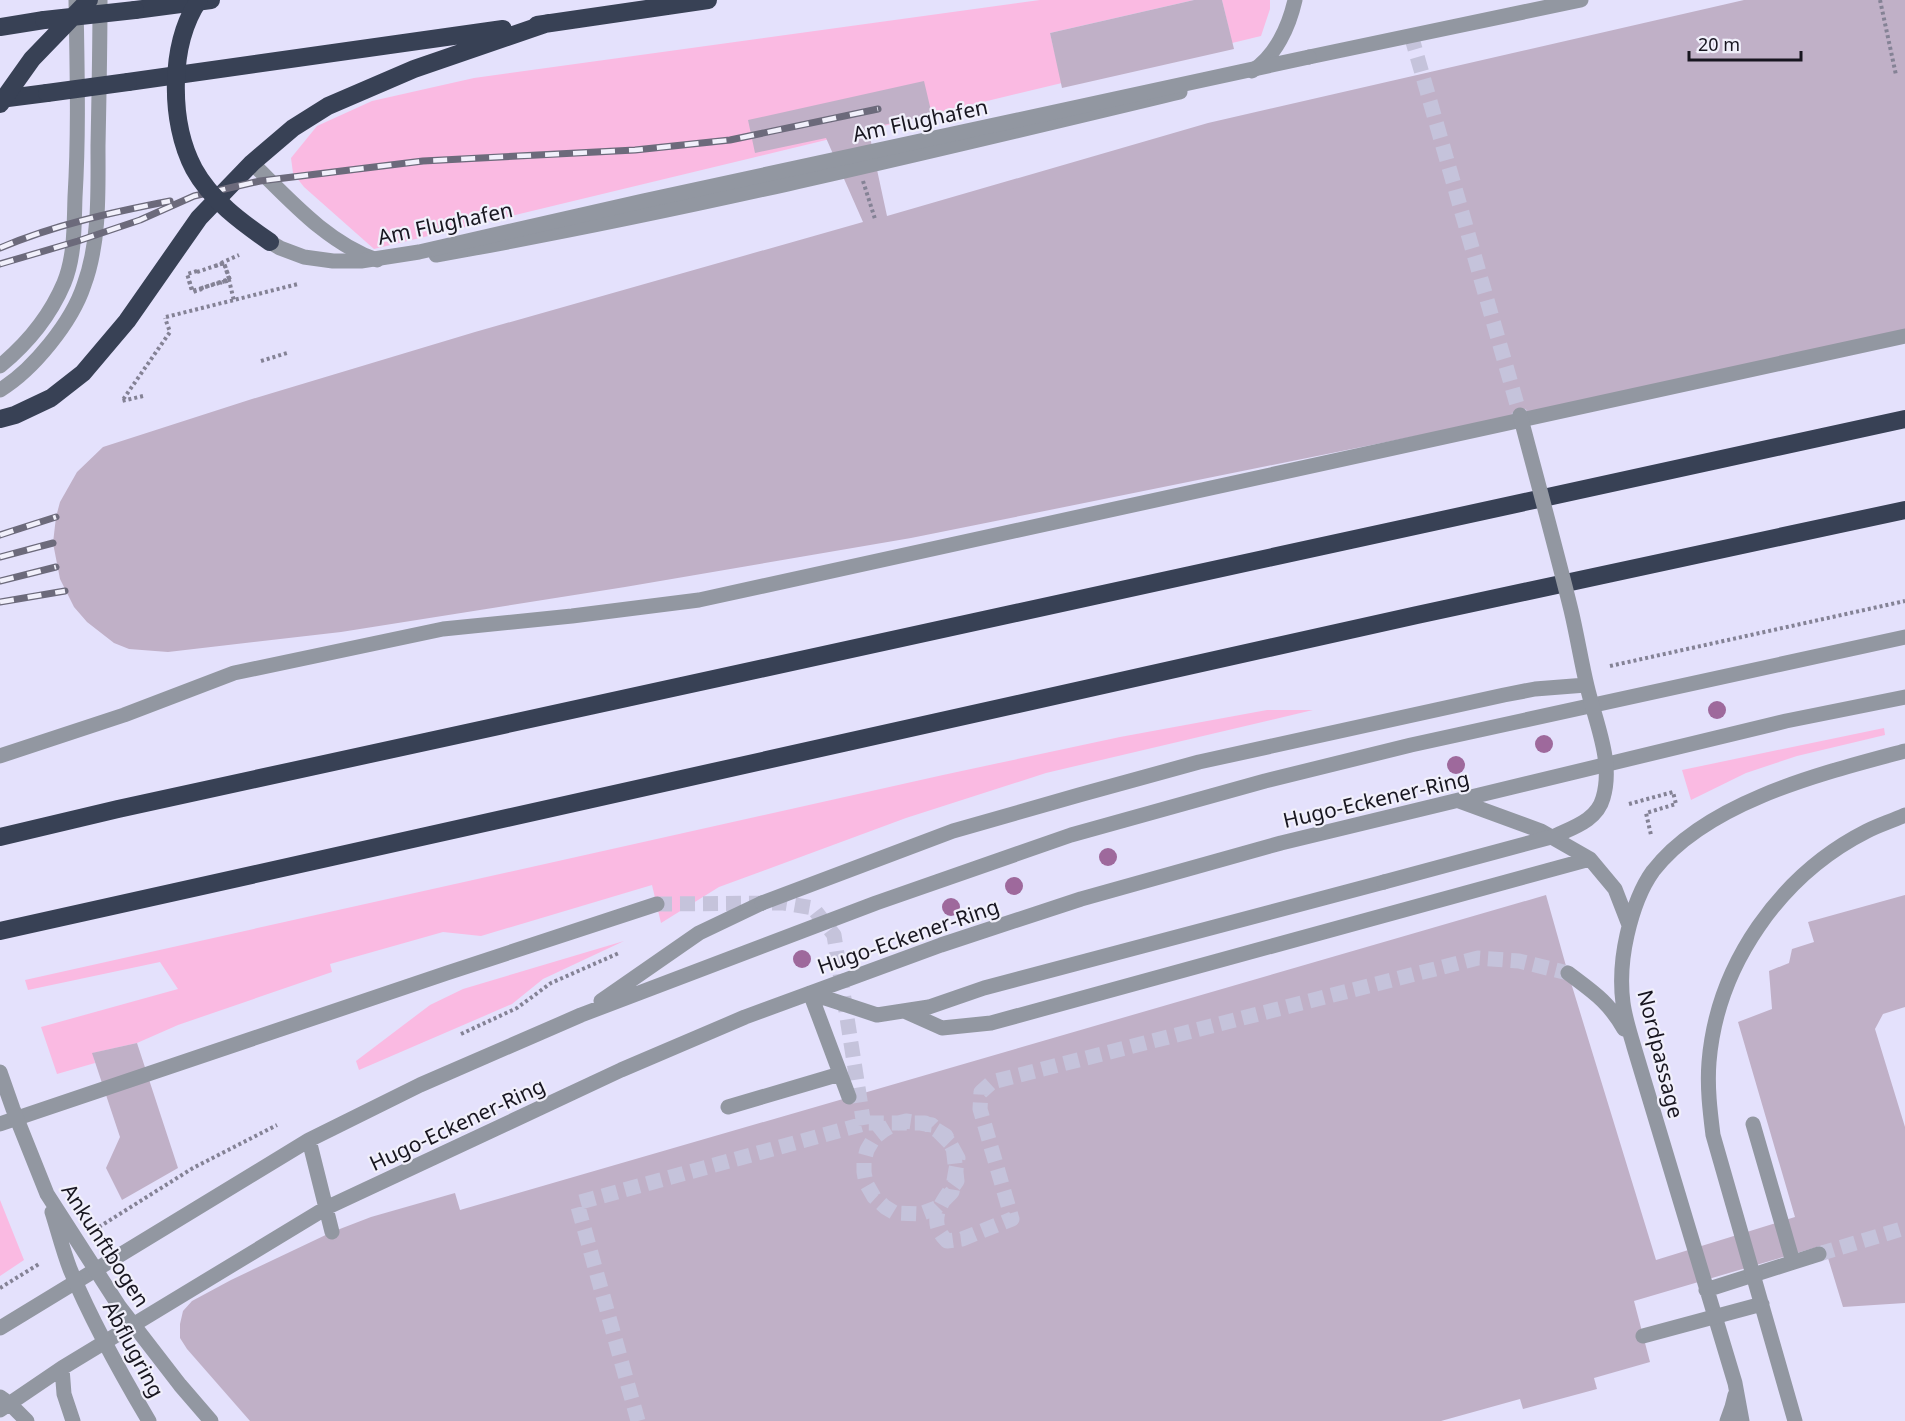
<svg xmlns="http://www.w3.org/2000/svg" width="1905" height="1421" viewBox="0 0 1905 1421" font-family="'Noto Sans',sans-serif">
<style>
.green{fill:#fabae2}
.building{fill:#c0b0c7}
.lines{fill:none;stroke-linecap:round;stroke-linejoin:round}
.minor-tunnel{stroke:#c5c3db;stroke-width:15;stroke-dasharray:15 8;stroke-linecap:butt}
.path{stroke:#848295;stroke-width:4;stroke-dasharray:3 3;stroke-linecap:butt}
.minor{stroke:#9297a1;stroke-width:15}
.highway{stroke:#384155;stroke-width:18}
.rail-casing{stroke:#6c6a7b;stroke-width:7}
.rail{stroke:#f1f0fb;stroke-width:4.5;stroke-dasharray:14;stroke-linecap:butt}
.path-bridge{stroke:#848295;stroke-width:4;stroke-dasharray:3 3;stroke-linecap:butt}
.minor-bridge{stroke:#9297a1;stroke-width:15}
.highway-bridge{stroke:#384155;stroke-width:18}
.tree{fill:#9e699c}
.labels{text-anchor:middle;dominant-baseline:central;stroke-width:4.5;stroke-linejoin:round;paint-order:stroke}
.street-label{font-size:21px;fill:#181620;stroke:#f1f0fb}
</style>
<rect width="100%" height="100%" fill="#e4e1fc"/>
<path class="green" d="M1040,0H1194L1050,33L1062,83L374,249L304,187L293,173L291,158L317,126L372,101L474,78Z
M1222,0H1270V9L1261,36L1232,43Z
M1267,710H1313L1046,773L906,818L719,887L661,923L652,885L481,936L443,932L330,964L332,972L178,1025L137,1043L93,1053L95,1063L57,1074L41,1027L178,989L160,962L28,990L25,980L943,775L1120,737Z
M1884,728L1885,735L1797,756L1746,773L1691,800L1682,770Z
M624,941L543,979L512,1004L359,1070L356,1061L430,1005L463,989Z
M0,1200L24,1260L0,1276Z"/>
<path class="building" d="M1194,0H1222L1234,49L1062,88L1050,33Z
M1744,0H1905V331L1520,415L911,538L625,587L341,632L168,652L129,649L114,643L87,622L74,607L60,579L53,543L56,517L60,502L77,472L103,447L252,399L475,332L863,222L826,138L755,153L748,120L924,81L932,115L868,128L887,216L1208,123Z
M1546,895L1568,973L1656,1260L1795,1217L1738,1022L1772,1009L1769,971L1789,963L1792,949L1814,942L1808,922L1905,895V1007L1883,1014L1875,1029L1905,1127V1303L1843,1307L1824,1245L1634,1301L1650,1362L1594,1378L1597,1389L1523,1409L1520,1399L1441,1421H250L187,1349L180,1338V1324L183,1311L192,1301L231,1280L332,1232L371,1217L455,1193L460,1210Z
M137,1043L178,1168L122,1200L106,1168L120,1137L92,1053Z"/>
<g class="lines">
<path class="minor-tunnel" d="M1411,35L1520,415
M657,904L784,903L813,908L834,935L865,1132
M1819,1254L1905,1228
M638,1421L577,1203L867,1123H925L946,1136L958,1158L952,1192L936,1208L920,1214L895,1213L885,1207L874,1197L866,1183L864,1172V1161L867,1150L874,1138L884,1130L894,1124L906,1121L932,1125L953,1146L957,1181C943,1201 925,1220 947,1241L962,1239L1012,1219L980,1109L981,1092L992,1082L1478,958L1519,961L1568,973"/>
<path class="path" d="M1880,0L1896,75
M221,263L239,255
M197,272L224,263L229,279L202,288
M189,281L192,291L229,280L234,301
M166,317L298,284
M261,361L287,353
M143,396L122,401L170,332L165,318
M1610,666L1905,601
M1629,804L1673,792L1676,804L1646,813L1651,835
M461,1034L517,1008L551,983L619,953
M99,1227L193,1168L277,1125
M0,1288L39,1264"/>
<path class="minor" d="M1309,57L1581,0
M1252,71C1276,56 1289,26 1295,0
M252,163C289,199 327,243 377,260
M436,255C686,211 933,151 1180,92
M0,366C28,343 50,316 64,283C75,256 74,226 75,197C79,131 77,66 76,0
M0,390C33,370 72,322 84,285C100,242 98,191 98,146C99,97 100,49 100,0
M0,756L124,715L234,673L443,629L572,616L699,600L1905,336
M1459,801L1541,831L1590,859L1615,889L1629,925
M1568,973C1593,992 1608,1001 1624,1029
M810,993L877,1015L929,1007L984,988L1384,882
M810,993L849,1097
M601,1001L699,933L762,903
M904,1011L942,1028L991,1023L1590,859
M728,1107L840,1074
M0,1124L447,973L657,904
M1753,1124L1793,1262
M309,1140L332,1232
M1706,1290L1819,1254
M0,1328L309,1140L420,1085L581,1015L876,903L1071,835L1265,781L1411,745L1905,637
M62,1368L64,1394L73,1421
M0,1397L10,1404L27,1421
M0,1410L62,1368L326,1208L621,1070L745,1017L941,945L1081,899L1281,843L1786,721L1905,697
M1727,1421L1732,1407L1735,1395
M1742,1421L1735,1383L1634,1047C1630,1033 1625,1018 1623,1003C1620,980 1622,957 1627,935C1632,913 1640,889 1653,871C1707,801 1823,773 1905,751"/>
<path class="highway" d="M135,10L211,0
M537,25L708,0
M0,27L44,20
M128,82L503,29
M0,99L47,93
M0,419L15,415L51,398L83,373L127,321L199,218L252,163L293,128L328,106L414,69L548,23
M0,837L118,809L1905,419
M0,931L1417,615L1905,510"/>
<g class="rail-casing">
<path id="rail" d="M0,248C54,225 113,212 170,201
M0,264L78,241L140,220L194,196L260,181L423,161L635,150L730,140L878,109
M0,535L56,517
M0,557L53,543
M0,581L56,567
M0,602L65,591"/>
</g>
<use href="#rail" class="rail"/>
<path class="path-bridge" d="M863,181L875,219
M215,266L224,263L230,280L220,283
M197,271L187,274L193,292L202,289"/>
<path class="minor-bridge" d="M270,242L280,248L304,257L333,261H361L419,252L643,201L1309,57
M1384,882L1555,836C1574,827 1597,820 1603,798C1614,762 1595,721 1587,686C1581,661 1577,635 1571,610C1555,545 1537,480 1520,415
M762,903L953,831L1079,795L1199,762L1504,695L1535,689L1586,685
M0,1072L13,1109L47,1194L119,1306L180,1385L211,1421
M52,1212C58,1231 63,1251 70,1269C92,1322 120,1372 149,1421
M1643,1336L1762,1304
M1795,1421L1713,1135C1710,1111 1707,1087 1709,1062C1717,965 1780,875 1867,831C1879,825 1892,821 1905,815"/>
<path class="highway-bridge" d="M199,0C169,44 169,122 194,169C211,200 241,222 270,242
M44,20L135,10
M47,93L128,82
M0,104L32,59L89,0"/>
</g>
<g class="tree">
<circle cx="1717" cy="710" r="9"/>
<circle cx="1544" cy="744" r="9"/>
<circle cx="1456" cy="765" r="9"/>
<circle cx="1108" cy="857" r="9"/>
<circle cx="1014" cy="886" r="9"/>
<circle cx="951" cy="907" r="9"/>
<circle cx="802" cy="959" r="9"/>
</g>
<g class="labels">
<g class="street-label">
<text transform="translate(920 120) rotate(-12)">Am Flughafen</text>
<text transform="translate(445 223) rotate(-12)">Am Flughafen</text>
<text transform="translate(1376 799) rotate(-13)">Hugo-Eckener-Ring</text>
<text transform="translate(908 936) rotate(-19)">Hugo-Eckener-Ring</text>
<text transform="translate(1661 1054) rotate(76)">Nordpassage</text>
<text transform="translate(457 1124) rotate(-25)">Hugo-Eckener-Ring</text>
<text transform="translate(106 1245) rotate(57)">Ankunftbogen</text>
<text transform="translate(134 1349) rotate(62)">Abflugring</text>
</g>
</g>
<path d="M1689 51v9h112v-9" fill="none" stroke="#181620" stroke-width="3"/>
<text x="1698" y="51" font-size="18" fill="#181620" stroke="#f1f0fb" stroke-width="4.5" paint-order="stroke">20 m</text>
</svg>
